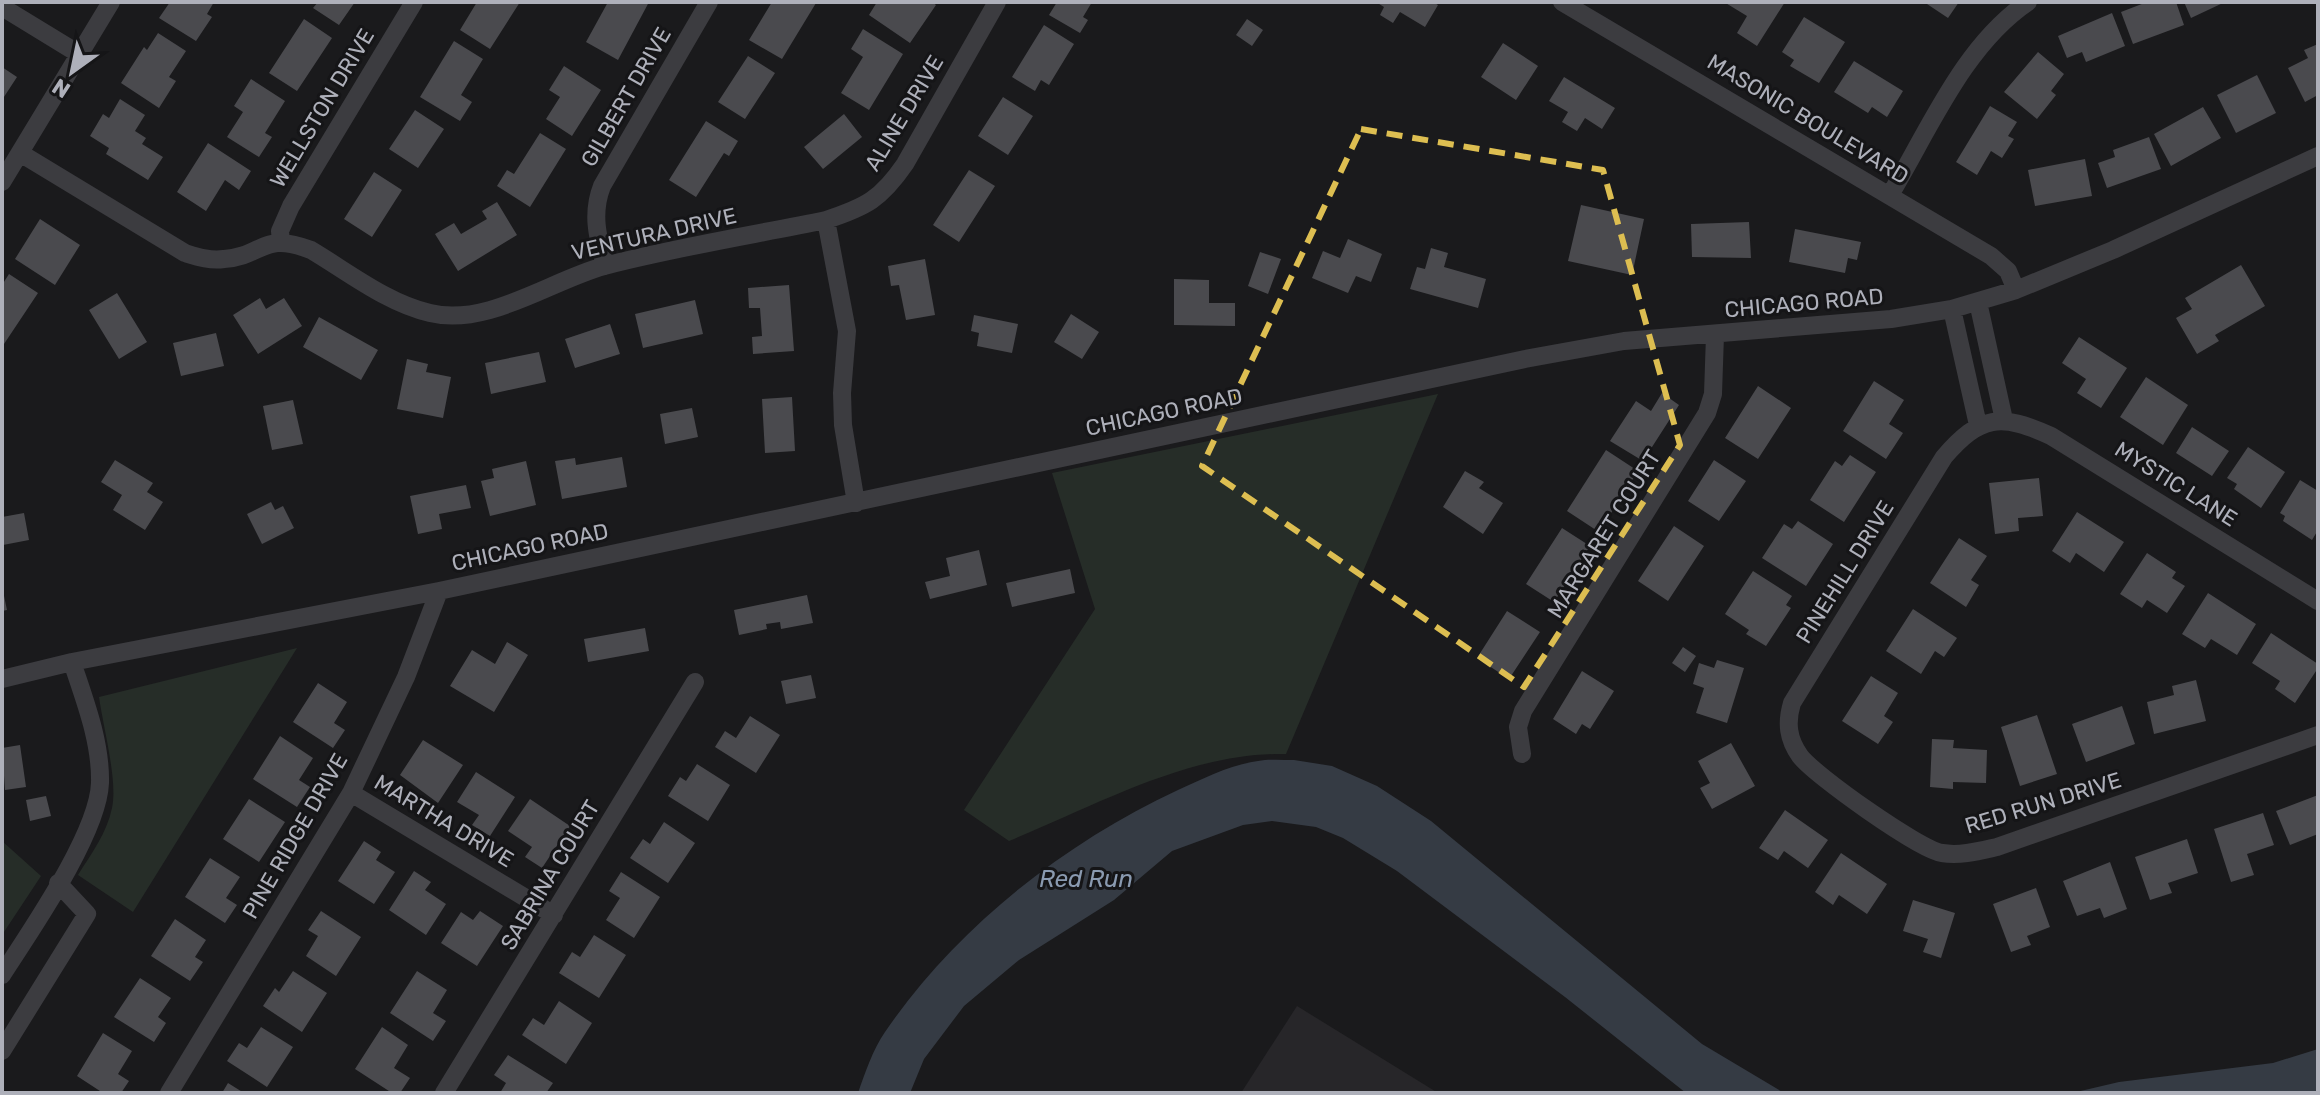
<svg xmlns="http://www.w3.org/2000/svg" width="2320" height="1095" viewBox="0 0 2320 1095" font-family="Rubik,sans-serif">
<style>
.built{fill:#272629}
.green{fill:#262d28}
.water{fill:#353b44}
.building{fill:#4a4a4e}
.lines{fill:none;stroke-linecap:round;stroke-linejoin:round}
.minor{stroke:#3c3c40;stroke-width:18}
.marked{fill:none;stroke:#ddbe51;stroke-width:6;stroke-dasharray:16 10;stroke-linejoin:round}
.labels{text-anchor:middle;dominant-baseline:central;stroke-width:6;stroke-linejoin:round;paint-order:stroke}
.street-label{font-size:22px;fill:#aeb0ba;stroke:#151517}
.water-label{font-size:24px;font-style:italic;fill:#8a9ab0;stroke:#151517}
</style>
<rect width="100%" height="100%" fill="#1a1a1c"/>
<path class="built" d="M1297,1006L1438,1093H1241Z"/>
<path class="green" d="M1438,394L1286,754C1189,752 1097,805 1009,841L964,810L1095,609L1052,473Z
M297,648L133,912L78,875C91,854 107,833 112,808C118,781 103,726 99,697Z
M2,841L41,876L2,935Z"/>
<path class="water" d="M1294,760L1332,766L1377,786L1431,821L1702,1044L1784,1093H1686L1565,997L1397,871L1343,838L1316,827L1272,821L1243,825L1172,851L1114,900L1019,960L964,1006L924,1059L910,1093H858C865,1073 873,1049 885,1032C956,928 1064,843 1178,790C1203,779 1229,765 1258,761C1269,759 1282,760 1294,760Z
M2318,1049V1093H2072L2119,1082L2273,1063Z"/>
<path class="building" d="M170,2H214L207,14L212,17L196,41L159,18Z
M318,2H355L339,25L313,8Z
M477,2H520L490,49L460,30Z
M608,2H649L618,60L586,42Z
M772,2L816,3L782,59L749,40Z
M877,2H932L936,5L910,43L869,15Z
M1057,2H1092L1083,17L1088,20L1080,33L1049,15Z
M1376,2H1433L1438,5L1425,27L1400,12L1393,23L1380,15L1384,7Z
M1724,2H1785L1757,46L1737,33L1747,16Z
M1924,2H1959L1948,18Z
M2147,2H2176L2184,25L2133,44L2121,12Z
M2184,2H2225L2191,18Z
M2112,13L2125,46L2086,62L2082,52L2067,58L2058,36Z
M1804,17L1845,42L1819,83L1790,66L1794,60L1782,52Z
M304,19L332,38L297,91L269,73Z
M1247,19L1263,30L1252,46L1236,35Z
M1044,25L1074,44L1049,85L1041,80L1035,91L1012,77Z
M863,29L903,54L869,110L841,93L863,57L851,49Z
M158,33L186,51L169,77L176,81L159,108L121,83L144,47L147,50Z
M454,41L483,59L461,95L472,102L460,121L420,97Z
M1503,43L1538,66L1516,100L1481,77Z
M2318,44V95L2305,102L2288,68L2308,58L2304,50Z
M2038,52L2064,74L2051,91L2056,95L2037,119L2004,92Z
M748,56L775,73L745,119L718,102Z
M1854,61L1903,91L1887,117L1872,107L1868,113L1834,92Z
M564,66L601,90L572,136L546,119L560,97L549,90Z
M2,67L17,77L2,100Z
M2257,75L2276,113L2236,133L2217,95Z
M1564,77L1615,108L1602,129L1585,118L1577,131L1562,122L1568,112L1549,101Z
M251,79L285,101L265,133L272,137L259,157L227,137L243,112L234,106Z
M1003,97L1033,116L1008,155L978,136Z
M120,99L145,115L135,131L146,138L142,144L163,157L148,180L106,154L109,148L90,136L103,114L109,118Z
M1990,106L2017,122L2008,136L2014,139L2002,158L1991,151L1977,175L1956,162Z
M2203,107L2221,138L2171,166L2154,134Z
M415,110L444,129L418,168L389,149Z
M844,114L862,137L823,169L804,147Z
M706,121L738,141L729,156L724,153L696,197L669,180Z
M540,133L566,149L530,207L497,186L507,170L514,174Z
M2149,137L2161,169L2107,188L2098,163L2115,157L2113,150Z
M208,143L251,171L239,190L225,180L206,211L177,192Z
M2085,159L2092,196L2035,206L2028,170Z
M969,170L995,186L959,242L933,225Z
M374,172L402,190L372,237L344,219Z
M497,202L517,235L458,271L435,234L454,223L461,234L487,219L482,211Z
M1581,205L1644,219L1632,275L1568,261Z
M40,219L80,245L55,285L15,259Z
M1749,222L1751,258L1692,257L1691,224Z
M1795,229L1861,242L1857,260L1848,258L1845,273L1789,262Z
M1348,239L1382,254L1371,282L1356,276L1348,293L1312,278L1323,251L1340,258Z
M1431,248L1448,253L1444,267L1486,279L1478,308L1410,289L1417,267L1425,269Z
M1260,252L1281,259L1268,294L1248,286Z
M925,259L935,315L906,320L899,285L891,286L888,266Z
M2241,265L2265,306L2215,335L2219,341L2197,354L2176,318L2192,309L2185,298Z
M9,274L38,293L4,344L2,343V285Z
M1174,279L1209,280V303H1235V326L1174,325Z
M789,285L794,351L753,354L752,337L762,336L760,308H749L748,288Z
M117,293L147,342L119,359L89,310Z
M260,298L266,309L284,298L302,326L258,354L233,315Z
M695,300L703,334L643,348L635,314Z
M1071,314L1099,332L1082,359L1054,342Z
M974,315L1018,324L1012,353L977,346L979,333L971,331Z
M319,317L378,350L361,380L303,347Z
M610,324L620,354L575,368L565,339Z
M216,333L224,366L181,376L173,343Z
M2079,337L2127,368L2101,408L2077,393L2086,379L2062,363Z
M539,352L546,382L491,394L485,363Z
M407,359L428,364L426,372L451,377L443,418L397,409Z
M2146,377L2188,405L2163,445L2120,417Z
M1874,381L1904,400L1889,424L1903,433L1886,459L1843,431Z
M1758,386L1791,408L1758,459L1725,438Z
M1662,393L1679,405L1643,461L1610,441L1636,401L1651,411Z
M792,397L795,451L765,453L762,399Z
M293,400L303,444L272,450L263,406Z
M692,408L698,437L665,444L660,414Z
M2192,427L2229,451L2212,476L2176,453Z
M2248,447L2285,472L2261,508L2234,489L2237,484L2227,478Z
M1606,450L1638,471L1599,532L1567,511Z
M1850,455L1876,472L1844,522L1810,500L1835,461L1842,466Z
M622,457L627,487L562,499L555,461L575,458L576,465Z
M115,460L153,483L147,492L163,502L145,530L113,510L122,495L101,482Z
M1714,460L1746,481L1719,521L1688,501Z
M526,461L536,505L490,516L481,481L494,478L492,469Z
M1465,471L1484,482L1479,488L1503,503L1483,534L1443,507Z
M2039,478L2043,516L2018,518L2019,531L1995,534L1989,483Z
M2300,480L2318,491V530L2312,540L2283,521L2285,516L2280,513Z
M466,485L471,508L439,514L442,529L418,534L410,496Z
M271,502L275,510L283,506L294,528L262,544L247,514Z
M2077,512L2124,542L2104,572L2076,553L2070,563L2052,551Z
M24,513L29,540L3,545L2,517Z
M1798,521L1833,544L1806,586L1762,558L1784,524L1792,529Z
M1674,526L1704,546L1668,601L1638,581Z
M1562,528L1590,546L1554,602L1526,584Z
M1959,538L1987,556L1971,580L1979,585L1966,607L1930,583Z
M979,550L987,585L930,599L925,582L950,576L946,558Z
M2147,553L2176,572L2172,578L2185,586L2167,613L2147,600L2142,608L2120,594Z
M1070,569L1075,593L1012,607L1006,583Z
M1753,571L1792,596L1786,605L1791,608L1766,646L1746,634L1749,630L1725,614Z
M3,591L7,610L2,611V592Z
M2208,593L2256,624L2237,655L2211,639L2205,648L2182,634Z
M807,595L813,623L781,629L780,622L766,624L767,629L739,635L734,610Z
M1913,609L1957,638L1944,657L1935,651L1921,674L1886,651Z
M1507,611L1540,632L1509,679L1477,658Z
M645,628L649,651L588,662L584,639Z
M2271,633L2318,664V668L2295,703L2275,689L2280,681L2252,663Z
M507,642L528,655L494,712L450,686L472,650L495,664Z
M1683,647L1696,656L1685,672L1672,663Z
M1717,660L1744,668L1727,723L1696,713L1704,688L1693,684L1699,663L1714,668Z
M1582,671L1614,691L1590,729L1582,724L1576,734L1553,719Z
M811,675L816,698L786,704L781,681Z
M1871,676L1898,693L1884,716L1893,722L1878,744L1842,721Z
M2196,680L2206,721L2154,734L2147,702L2174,695L2172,686Z
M318,683L347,702L334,723L345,730L333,748L293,722Z
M2122,706L2135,744L2086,762L2072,724Z
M2037,715L2057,774L2020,786L2001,727Z
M750,716L780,735L756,773L715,747L725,731L736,738Z
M280,736L313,758L299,780L310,787L297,807L253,779Z
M1932,739L1954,740L1953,748L1987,750L1986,783L1953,782V789L1930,787Z
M423,740L463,765L438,803L400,775Z
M1731,743L1755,786L1712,809L1700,788L1710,783L1698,761Z
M20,745L26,787L5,790L2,748Z
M697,764L730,785L708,821L668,796L680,777L686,781Z
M476,772L515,797L490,836L472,825L479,815L457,802Z
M2318,795V834L2290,845L2276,811Z
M46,796L51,816L30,821L26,800Z
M249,799L285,822L259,862L223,839Z
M530,799L570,826L542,868L525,857L532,847L508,831Z
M1785,810L1828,840L1808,868L1784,851L1778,860L1759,848Z
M2263,813L2274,845L2247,854L2254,875L2231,882L2214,829Z
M664,822L695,843L668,883L630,858L643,839L650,844Z
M2187,839L2198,873L2168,883L2172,893L2150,900L2135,857Z
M364,841L381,852L376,860L395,872L374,904L338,881Z
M1841,853L1887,884L1867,914L1839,895L1833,905L1815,892Z
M210,858L240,877L226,898L237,905L225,923L185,897Z
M2110,862L2127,909L2104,918L2100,908L2077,916L2063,881Z
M414,871L431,882L425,890L446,904L426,935L389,910Z
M621,872L660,897L634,938L606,920L620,898L609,891Z
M2036,888L2050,927L2027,936L2031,945L2011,952L1993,904Z
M1913,900L1955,913L1941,958L1923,952L1928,939L1903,931Z
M321,911L361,937L336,976L306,956L318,936L308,930Z
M480,911L503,926L477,966L441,943L461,912L473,920Z
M175,919L206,940L195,957L203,962L190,981L151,956Z
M594,935L626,955L599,998L559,973L572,952L580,957Z
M293,971L327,993L302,1032L263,1006L275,988L279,992Z
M417,971L447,990L433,1013L446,1021L433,1041L390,1013Z
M140,978L171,998L158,1017L166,1023L154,1042L114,1017Z
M559,1001L592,1023L566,1064L522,1035L533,1018L544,1025Z
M261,1027L293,1047L267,1087L227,1061L239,1043L247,1048Z
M382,1027L408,1045L394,1068L410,1078L400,1093H392L355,1069Z
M103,1033L132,1051L118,1074L129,1081L121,1093H103L77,1076Z
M508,1055L553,1083L546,1093H500L506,1083L494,1075Z
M228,1083L244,1093H222Z"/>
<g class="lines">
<path class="minor" d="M1562,2L1991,256L2008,271L2016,290
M2,7L79,54
M20,153L185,253C198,257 210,261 224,259C264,256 262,231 311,250C348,272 387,303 430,313C487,327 550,281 604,266C677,247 753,235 826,220C866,207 881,199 905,164L997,2
M2,182L111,2
M1890,195C1929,130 1964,45 2028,2
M826,220L847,331L842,393L843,425L856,503
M281,242L280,231L291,206L414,2
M605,266C598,238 591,214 602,186L709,2
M1978,302L2004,420
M1952,309L1978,425
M2318,601L2051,436C2001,413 1980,415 1944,457L1792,703C1786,723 1788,739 1800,756C1814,775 1920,850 1942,853C1960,856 1979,851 1997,847L2318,735
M2,679L72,662L439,591L1525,359L1624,341L1891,319L1952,309L2016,290L2113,250L2318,156
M1522,754L1518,727L1523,711L1707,413L1713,394L1715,335
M351,793L554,915
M2,975C31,930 98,834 100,783C101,742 85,701 72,662
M2,1051L87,914L58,883
M169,1093L351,793L406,677L439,591
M444,1093L695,682"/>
</g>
<path class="marked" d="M1361,129L1603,170L1680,445L1524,687L1202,466Z"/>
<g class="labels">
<g class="street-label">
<text transform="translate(626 97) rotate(-60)">GILBERT DRIVE</text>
<text transform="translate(322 108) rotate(-59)">WELLSTON DRIVE</text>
<text transform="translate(904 113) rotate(-59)">ALINE DRIVE</text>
<text transform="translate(1808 119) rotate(31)">MASONIC BOULEVARD</text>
<text transform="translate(654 234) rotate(-13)">VENTURA DRIVE</text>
<text transform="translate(1804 303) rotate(-5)">CHICAGO ROAD</text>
<text transform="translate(1164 412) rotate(-12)">CHICAGO ROAD</text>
<text transform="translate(2176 484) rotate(32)">MYSTIC LANE</text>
<text transform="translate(1604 534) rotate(-58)">MARGARET COURT</text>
<text transform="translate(530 547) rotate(-12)">CHICAGO ROAD</text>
<text transform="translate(1845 572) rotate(-58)">PINEHILL DRIVE</text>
<text transform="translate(2043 803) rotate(-17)">RED RUN DRIVE</text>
<text transform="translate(444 821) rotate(31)">MARTHA DRIVE</text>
<text transform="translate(295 836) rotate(-60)">PINE RIDGE DRIVE</text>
<text transform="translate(550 875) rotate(-59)">SABRINA COURT</text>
</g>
<g class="water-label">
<text x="1086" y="879">Red Run</text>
</g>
</g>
<rect width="2320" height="1095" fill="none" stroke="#aeb0ba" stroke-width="8"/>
<g transform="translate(72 72) rotate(213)" stroke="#151517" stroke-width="6" paint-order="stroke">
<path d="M0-6L14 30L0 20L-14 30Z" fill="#aeb0ba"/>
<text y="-12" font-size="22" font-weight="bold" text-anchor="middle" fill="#aeb0ba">N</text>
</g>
</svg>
